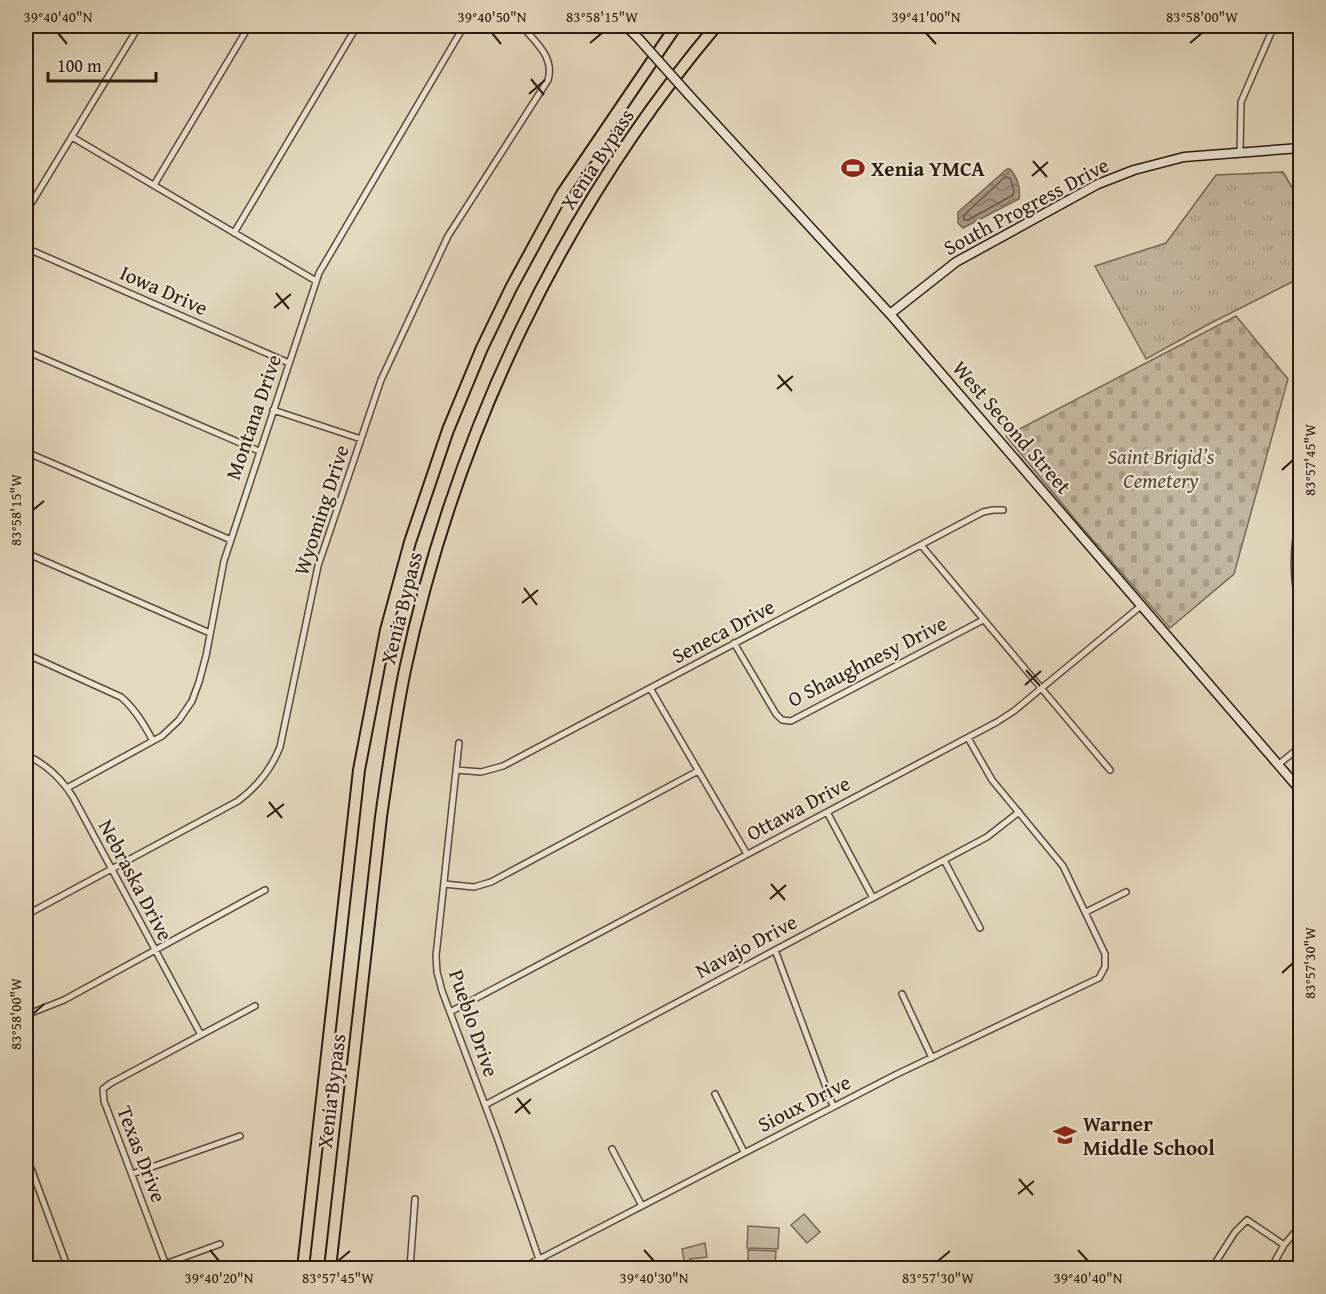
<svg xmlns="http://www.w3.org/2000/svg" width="1326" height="1294" viewBox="0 0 1326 1294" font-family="'Gentium Book Plus',serif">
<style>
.grass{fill:url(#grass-tufts);stroke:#766a57;stroke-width:1.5}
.cemetery{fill:url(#cemetery-stones);stroke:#766a57;stroke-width:1.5}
.park{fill:#c3b9a1;stroke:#766a57;stroke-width:1.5}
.water{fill:url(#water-waves);stroke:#736653;stroke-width:1.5}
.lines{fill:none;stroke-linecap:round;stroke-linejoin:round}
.shore{stroke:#665948;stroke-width:1.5}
.street-casing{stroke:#584a3a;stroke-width:8}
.secondary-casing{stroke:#291a0d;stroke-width:11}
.highway-casing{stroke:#291a0d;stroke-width:14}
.street{stroke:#ede6d5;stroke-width:5}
.secondary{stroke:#ede6d5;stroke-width:8}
.highway{stroke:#e3d9bf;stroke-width:10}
.secondary-bridge-casing{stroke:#291a0d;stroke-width:11;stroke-linecap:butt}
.secondary-bridge{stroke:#ede6d5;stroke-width:8}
.ticks{fill:none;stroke:#291a0d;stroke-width:2}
.labels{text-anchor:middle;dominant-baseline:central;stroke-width:4.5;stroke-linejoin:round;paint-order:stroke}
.street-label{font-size:21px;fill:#291a0d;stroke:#ede6d5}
.poi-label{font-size:21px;font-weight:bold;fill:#291a0d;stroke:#ede6d5;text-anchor:start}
.park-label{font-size:21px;font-style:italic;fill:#574a39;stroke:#ede6d5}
.neatline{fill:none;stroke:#291a0d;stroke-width:2}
.ticks-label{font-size:15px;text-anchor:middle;fill:#291a0d}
</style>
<defs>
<pattern id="grass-tufts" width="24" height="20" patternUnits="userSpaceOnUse" patternTransform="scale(1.5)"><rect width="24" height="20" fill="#c3b9a1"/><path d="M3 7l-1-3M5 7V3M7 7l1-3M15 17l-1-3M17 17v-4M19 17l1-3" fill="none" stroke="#a89e89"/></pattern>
<pattern id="cemetery-stones" width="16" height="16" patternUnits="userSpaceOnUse" patternTransform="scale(1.5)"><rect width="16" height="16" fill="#c3b9a1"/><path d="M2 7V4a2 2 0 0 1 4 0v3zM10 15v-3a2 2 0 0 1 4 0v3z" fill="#a89e89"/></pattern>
<pattern id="water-waves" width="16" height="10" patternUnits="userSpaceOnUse" patternTransform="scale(1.5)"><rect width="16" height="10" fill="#a49882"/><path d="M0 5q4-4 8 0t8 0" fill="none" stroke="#867b69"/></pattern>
</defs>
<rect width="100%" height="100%" fill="#e3d9bf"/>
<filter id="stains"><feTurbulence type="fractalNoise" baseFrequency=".00333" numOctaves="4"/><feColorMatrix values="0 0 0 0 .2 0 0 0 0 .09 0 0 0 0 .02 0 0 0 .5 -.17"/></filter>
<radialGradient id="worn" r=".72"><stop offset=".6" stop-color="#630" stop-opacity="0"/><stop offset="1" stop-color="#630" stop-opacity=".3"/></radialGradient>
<path class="grass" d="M1283,172L1300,201V278L1207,325L1146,359L1095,266L1166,243L1216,175Z"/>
<path class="cemetery" d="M1236,316L1288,379L1234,574L1170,628L1084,530L1006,436Z"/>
<path class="park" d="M804,1214L820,1232L807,1243L791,1225Z
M748,1226L779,1228L778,1249L747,1248Z
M705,1243L707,1257L690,1259L693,1268H665L684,1261L682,1249Z
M748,1250L776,1251L775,1268L748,1267Z"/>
<path class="water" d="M1007,169H1010C1017,176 1021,189 1019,199L963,228L958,223V212Z"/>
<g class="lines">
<path class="shore" d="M1005,177L1010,178L1014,190L1013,195L968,220H964V215Z"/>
<g class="street-casing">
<path id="street" d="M72,137L316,281
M1240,153L1241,102L1274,26
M154,185L249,26
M26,212L139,26
M234,233L357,26
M26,248L289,363
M26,351L259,451
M273,410L361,439
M26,452L231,540
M1300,515C1293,546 1292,578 1300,609
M921,545L1110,770
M26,553L210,633
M734,643L776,714L782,720L791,721L983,620
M26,654L121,697C135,709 144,724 153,741
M650,688L747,854
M459,743L436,956L437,972L442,991L497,1137L542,1268
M26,755C46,764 61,778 73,797L201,1035
M1279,764L1300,747
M456,770L481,772L503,766L983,512L993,510H1003
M67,788L162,736L179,720L192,701L199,682L206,656L224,561L319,273L464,26
M827,812L873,898
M944,860L980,928
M444,884L474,887L491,882L698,771
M1086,912L1126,892
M26,915L238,801C258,786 271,770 280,747L318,566L381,380L448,236L548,80C555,57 535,42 522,26
M775,950L833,1106
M902,994L932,1058
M450,1012L997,722L1014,711L1142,605
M26,1015L64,1000L265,890
M715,1094L744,1152
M485,1105L987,837L1019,812
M612,1149L642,1206
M26,1155L68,1268
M132,1174L240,1136
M165,1264L220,1244
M167,1268L104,1101L103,1089L111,1083L255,1006
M410,1268L415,1199
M522,1268L895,1075L1099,978L1105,967V954L1063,866L992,780L968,738
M1212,1268L1235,1232L1247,1220L1284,1245
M1271,1268L1284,1245L1300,1226"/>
</g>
<g class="secondary-casing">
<path id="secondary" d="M626,26L639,39
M689,95L890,314L1300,790
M890,314L956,262L1098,184L1134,170L1184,157L1300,148"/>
</g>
<g class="highway-casing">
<path id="highway" d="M303,1268L359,770L386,630L410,542L448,430L482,348L511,288L562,194L676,26
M330,1268L381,817C388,768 395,718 405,670C455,435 562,209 716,26"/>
</g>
<use href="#street" class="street"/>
<use href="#secondary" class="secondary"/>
<use href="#highway" class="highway"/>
<g class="secondary-bridge-casing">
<path id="secondary-bridge" d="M639,39L689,95"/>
</g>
<use href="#secondary-bridge" class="secondary-bridge"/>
</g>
<path class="ticks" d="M58,33L67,44M492,33L501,44M926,33L936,44M590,43L602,33M1190,43L1202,33M531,79L544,95M529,94L545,80M1033,161L1047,177M1032,176L1048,162M276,293L289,309M274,308L291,294M778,375L792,391M777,389L793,376M1282,470L1293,460M33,510L44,501M524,588L537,605M522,603L538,590M1026,670L1040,686M1025,685L1041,671M269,802L282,818M267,817L284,804M771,884L785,900M770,899L786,885M1282,973L1293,963M33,1014L44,1004M517,1098L530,1114M515,1113L531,1099M1019,1179L1033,1195M1018,1194L1034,1181M210,1250L219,1261M644,1250L654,1261M1078,1250L1088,1261M338,1261L350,1251M938,1261L950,1251"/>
<defs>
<g id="stadium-bare" transform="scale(1.8)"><path d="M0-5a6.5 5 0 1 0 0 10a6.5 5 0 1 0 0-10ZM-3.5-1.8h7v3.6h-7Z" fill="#8f2418" stroke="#ede6d5" stroke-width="2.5" paint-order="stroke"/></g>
<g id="school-bare" transform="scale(1.8)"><path d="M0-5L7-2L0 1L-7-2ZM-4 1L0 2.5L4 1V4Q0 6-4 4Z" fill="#8f2418" stroke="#ede6d5" stroke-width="2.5" paint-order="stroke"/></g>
</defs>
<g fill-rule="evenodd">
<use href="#stadium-bare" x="853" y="168"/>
<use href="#school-bare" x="1065" y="1135"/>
</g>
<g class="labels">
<g class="street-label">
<text transform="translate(597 159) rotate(-57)">Xenia Bypass</text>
<text transform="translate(1026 206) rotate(-28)">South Progress Drive</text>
<text transform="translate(164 290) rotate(24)">Iowa Drive</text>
<text transform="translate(253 417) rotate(-71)">Montana Drive</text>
<text transform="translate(1012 427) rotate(49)">West Second Street</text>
<text transform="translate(321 510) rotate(-72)">Wyoming Drive</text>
<text transform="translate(401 608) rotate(-76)">Xenia Bypass</text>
<text transform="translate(723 631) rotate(-28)">Seneca Drive</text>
<text transform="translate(867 661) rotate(-27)">O Shaughnesy Drive</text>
<text transform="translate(798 808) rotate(-28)">Ottawa Drive</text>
<text transform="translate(136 880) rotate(62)">Nebraska Drive</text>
<text transform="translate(746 946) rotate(-28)">Navajo Drive</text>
<text transform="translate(474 1023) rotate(71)">Pueblo Drive</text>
<text transform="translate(331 1091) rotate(-83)">Xenia Bypass</text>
<text transform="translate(804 1103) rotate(-27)">Sioux Drive</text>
<text transform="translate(142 1154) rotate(69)">Texas Drive</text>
</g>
<g class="poi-label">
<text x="871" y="168">Xenia YMCA</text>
<text x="1083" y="1123">Warner<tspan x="1083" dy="24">Middle School</tspan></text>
</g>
<g class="park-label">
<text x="1161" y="456">Saint Brigid’s<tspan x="1161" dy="24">Cemetery</tspan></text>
</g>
</g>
<rect width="1326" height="1294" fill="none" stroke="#e3d9bf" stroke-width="66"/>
<path d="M48 72v9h108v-9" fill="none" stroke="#291a0d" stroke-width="3"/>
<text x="57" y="72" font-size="18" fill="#291a0d" stroke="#ede6d5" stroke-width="4.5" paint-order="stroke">100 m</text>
<rect x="33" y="33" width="1260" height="1228" class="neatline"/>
<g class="ticks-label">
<text x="58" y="22">39°40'40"N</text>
<text x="492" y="22">39°40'50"N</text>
<text x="602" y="22">83°58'15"W</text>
<text x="926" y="22">39°41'00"N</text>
<text x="1202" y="22">83°58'00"W</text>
<text transform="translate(1310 460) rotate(-90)" y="5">83°57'45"W</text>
<text transform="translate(16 510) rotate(-90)" y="5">83°58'15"W</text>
<text transform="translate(1310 963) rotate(-90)" y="5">83°57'30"W</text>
<text transform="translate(16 1014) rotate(-90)" y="5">83°58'00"W</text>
<text x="219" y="1283">39°40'20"N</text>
<text x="338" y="1283">83°57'45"W</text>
<text x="654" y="1283">39°40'30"N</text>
<text x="938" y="1283">83°57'30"W</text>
<text x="1088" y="1283">39°40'40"N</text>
</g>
<rect width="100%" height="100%" filter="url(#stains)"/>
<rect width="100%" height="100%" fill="url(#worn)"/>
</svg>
